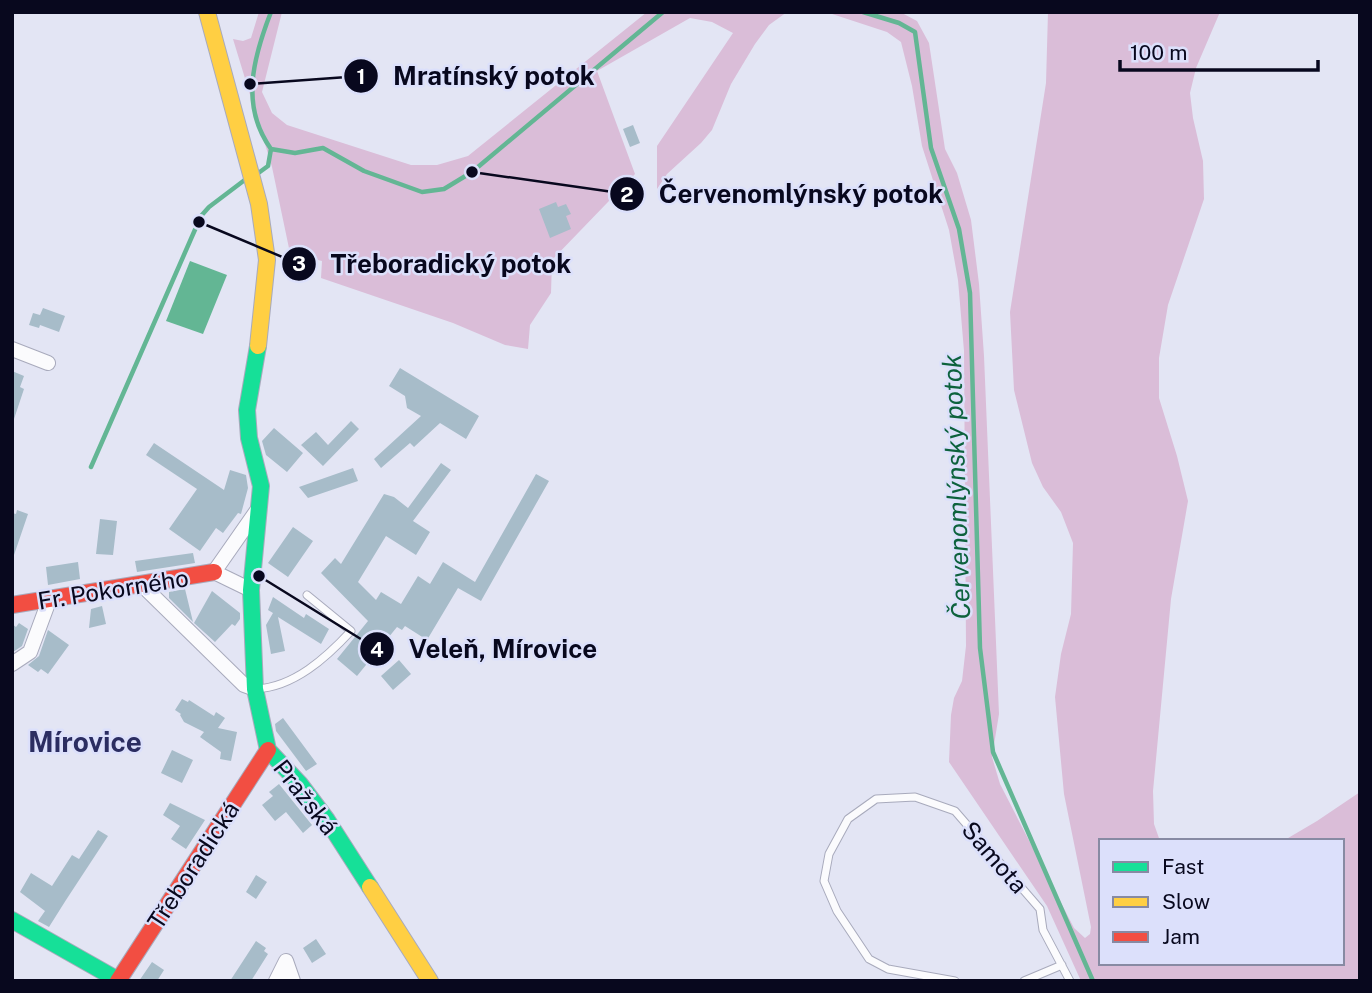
<svg xmlns="http://www.w3.org/2000/svg" width="1372" height="993" viewBox="0 0 1372 993" font-family="'Public Sans',sans-serif">
<style>
.green{fill:#dabdd8}
.water{fill:#63b694}
.lines{fill:none;stroke-linecap:round;stroke-linejoin:round}
.stream{stroke:#63b694;stroke-width:4.5}
.building{fill:#a7bcc9}
.lane-casing{stroke:#a8aabc;stroke-width:9}
.street-casing{stroke:#a8aabc;stroke-width:16}
.fast-casing{stroke:#a8aabc;stroke-width:18}
.slow-casing{stroke:#a8aabc;stroke-width:18}
.jam-casing{stroke:#a8aabc;stroke-width:18}
.lane{stroke:#fbfbfd;stroke-width:7}
.street{stroke:#fbfbfd;stroke-width:14}
.fast{stroke:#16e098;stroke-width:16}
.slow{stroke:#ffcf43;stroke-width:16}
.jam{stroke:#f24e42;stroke-width:16}
.labels{text-anchor:middle;dominant-baseline:central;stroke-width:5;stroke-linejoin:round;paint-order:stroke}
.street-label{font-size:24px;fill:#08081e;stroke:#dce0fb}
.water-label{font-size:26px;font-style:italic;fill:#0d623d;stroke:#dce0fb}
.quarter-label{font-size:28px;font-weight:bold;fill:#2b2d61;stroke:#dce0fb}
.leader{fill:none;stroke:#08081e;stroke-width:2.5}
.callout-dot{fill:#08081e;stroke:#dce0fb;stroke-width:2.5}
.mark-label{font-size:21px;text-anchor:middle;font-weight:bold;fill:#fff}
.callout-label{font-size:26px;text-anchor:middle;font-weight:bold;fill:#08081e;stroke:#dce0fb;stroke-width:5;stroke-linejoin:round;paint-order:stroke}
</style>
<rect width="100%" height="100%" fill="#e3e5f4"/>
<path class="green" d="M259,12H282L262,92L272,113L287,125L411,165H437L468,156L647,12H787L769,25L755,44L731,84L712,130L701,143L667,174L657,189V146L733,33L712,22L690,18L597,71L635,174L552,260L551,293L530,325L528,349L505,345L453,323L321,278L322,261L290,253L272,167L233,39L243,41L251,38Z
M826,12H900L917,21L929,43L945,149L957,173L971,220L979,284L984,356L999,714L992,757L1000,784L1074,928L1085,938L1090,934L1091,927L1064,794L1055,697L1061,654L1071,614L1073,543L1061,512L1043,487L1032,463L1014,390L1010,312L1046,83L1048,12H1220L1196,68L1190,93L1193,118L1203,161L1204,199L1168,305L1159,358V398L1177,456L1188,501L1171,599L1153,791L1154,824L1160,841H1101V963H1342V841H1283L1317,821L1360,792V981H1081L1047,906L949,762L951,715L954,698L962,681L966,646L964,351L958,280L949,230L922,146L912,86L901,42L887,32Z"/>
<path class="water" d="M190,261L227,275L203,334L166,321Z"/>
<g class="lines">
<path class="stream" d="M863,12L899,23L915,32L931,148L959,229L970,293L980,648L993,752L1093,981
M271,149L295,153L323,148L364,171L422,192L444,189L472,172L663,12
M271,149C240,106 253,58 271,12
M257,174L268,166L271,149
M91,467L201,216L209,207L246,179"/>
</g>
<path class="building" d="M633,125L640,143L630,147L623,129Z
M556,202L558,207L566,204L571,214L566,216L571,229L550,238L539,209Z
M43,308L65,316L59,332L40,325L39,328L29,325L33,313L40,315Z
M400,368L479,416L466,439L440,423L414,447L410,443L381,468L374,459L421,416L407,408L405,396L389,386Z
M12,371L24,376L20,387L24,389L14,419Z
M351,421L359,429L323,466L301,445L316,432L328,445Z
M274,428L303,453L287,472L266,455L262,441Z
M154,443L224,490L230,470L246,475L248,488L241,514L238,513L223,533L216,528L200,551L169,529L197,489L146,455Z
M441,463L451,470L413,521L430,532L416,555L386,536L358,582L376,600L381,592L401,604L418,576L430,584L443,562L475,582L536,474L549,481L481,601L458,588L427,640L405,626L402,630L397,627L357,676L337,659L368,621L321,573L335,558L341,564L384,494L394,497L408,508Z
M353,468L358,481L308,498L299,487Z
M17,510L28,514L14,555H12V513L16,514Z
M100,519L117,521L113,555L96,554Z
M293,527L313,541L288,577L268,563Z
M193,553L195,563L137,572L135,561Z
M78,562L80,579L48,585L46,567Z
M185,589L193,622L169,598V592Z
M212,591L240,613V619L235,626L232,624L215,642L194,623Z
M273,597L304,618L306,614L329,629L321,644L278,617L285,651L271,654L266,625L273,613L268,610Z
M102,606L106,624L89,628L91,609Z
M19,623L28,629L22,646L13,652L12,624L16,627Z
M48,630L69,645L48,674L41,669L38,672L28,665L39,656Z
M399,660L411,674L393,690L381,676Z
M182,699L188,702L189,700L214,716L216,712L225,718L218,728L237,732L231,761L220,759L221,752L200,737L204,732L184,722L180,715L181,714L175,710Z
M283,718L317,764L306,771L276,731L275,724Z
M172,750L193,760L182,783L161,773Z
M279,784L312,825L303,833L286,812L275,821L262,805L273,796L269,792Z
M170,803L205,820L186,849L171,839L180,826L163,815Z
M98,830L108,836L66,900L49,927L38,921L45,911L20,892L31,873L52,886L72,855L79,859Z
M256,875L267,882L256,899L246,892Z
M316,939L326,954L312,963L303,948Z
M256,941L266,948L264,951L268,954L251,981H230Z
M152,962L164,970L157,981H139Z"/>
<g class="lines">
<g class="lane-casing">
<path id="lane" d="M256,689C294,687 326,658 351,631L307,595
M955,981L888,969L869,959L837,911L824,881L829,854L848,819L876,799L915,797L955,811L1040,909L1043,930L1070,981
M1024,981L1062,965"/>
</g>
<g class="street-casing">
<path id="street" d="M12,349L48,363
M142,585L244,685L255,689
M251,590L214,572L258,509
M12,664L30,652L50,598
M276,981L286,961L293,981"/>
</g>
<g class="fast-casing">
<path id="fast" d="M258,346L247,410L249,438L261,486L251,590L255,689L268,750L300,784L327,820L370,887
M12,920L118,980"/>
</g>
<g class="slow-casing">
<path id="slow" d="M207,12L259,204L267,260L258,346
M370,887L430,981"/>
</g>
<g class="jam-casing">
<path id="jam" d="M12,605L214,572
M118,981L268,750"/>
</g>
<use href="#lane" class="lane"/>
<use href="#street" class="street"/>
<use href="#fast" class="fast"/>
<use href="#slow" class="slow"/>
<use href="#jam" class="jam"/>
</g>
<g class="labels">
<g class="street-label">
<text transform="translate(113 589) rotate(-9)">Fr. Pokorného</text>
<text transform="translate(306 797) rotate(52)">Pražská</text>
<text transform="translate(995 857) rotate(49)">Samota</text>
<text transform="translate(193 865) rotate(-57)">Třeboradická</text>
</g>
<g class="water-label">
<text transform="translate(956 487) rotate(-92)">Červenomlýnský potok</text>
</g>
<g class="quarter-label">
<text x="85" y="741">Mírovice</text>
</g>
</g>
<path class="leader" d="M250 84L361 76M472 172L627 194M199 222L299 264M259 576L377 649"/>
<g class="callout-dot">
<circle cx="250" cy="84" r="7"/>
<circle cx="472" cy="172" r="7"/>
<circle cx="199" cy="222" r="7"/>
<circle cx="259" cy="576" r="7"/>
<circle cx="361" cy="76" r="18"/>
<circle cx="627" cy="194" r="18"/>
<circle cx="299" cy="264" r="18"/>
<circle cx="377" cy="649" r="18"/>
</g>
<g class="mark-label">
<text x="361" y="84">1</text>
<text x="627" y="202">2</text>
<text x="299" y="271">3</text>
<text x="377" y="657">4</text>
</g>
<g class="callout-label">
<text x="494" y="85">Mratínský potok</text>
<text x="801" y="203">Červenomlýnský potok</text>
<text x="451" y="273">Třeboradický potok</text>
<text x="503" y="658">Veleň, Mírovice</text>
</g>
<rect width="1372" height="993" fill="none" stroke="#08081e" stroke-width="28"/>
<rect x="1099" y="839" width="245" height="126" fill="#dce0fb" stroke="#878aa3" stroke-width="2"/>
<rect x="1113" y="862" width="35" height="10" fill="#16e098" stroke="#878aa3" stroke-width="2"/>
<text x="1162" y="874" font-size="21" fill="#08081e">Fast</text>
<rect x="1113" y="897" width="35" height="10" fill="#ffcf43" stroke="#878aa3" stroke-width="2"/>
<text x="1162" y="909" font-size="21" fill="#08081e">Slow</text>
<rect x="1113" y="932" width="35" height="10" fill="#f24e42" stroke="#878aa3" stroke-width="2"/>
<text x="1162" y="944" font-size="21" fill="#08081e">Jam</text>
<path d="M1120 60v10h198v-10" fill="none" stroke="#08081e" stroke-width="3.5"/>
<text x="1130" y="60" font-size="21" fill="#08081e" stroke="#dce0fb" stroke-width="5" paint-order="stroke">100 m</text>
</svg>
